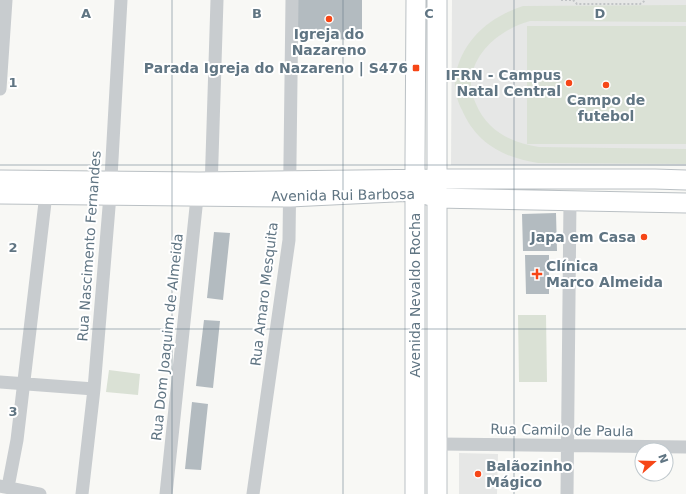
<svg xmlns="http://www.w3.org/2000/svg" width="686" height="494" viewBox="0 0 686 494" font-family="'DejaVu Sans',sans-serif">
<style>
.built{fill:#e6e7e6}
.green{fill:#dae1d5}
.building{fill:#b3bbc0}
.lines{fill:none;stroke-linecap:round;stroke-linejoin:round}
.secondary-casing{stroke:#bac0c4;stroke-width:21}
.path{stroke:#c1c4c6;stroke-width:2;stroke-dasharray:2 2;stroke-linecap:butt}
.minor{stroke:#c8cccf;stroke-width:13}
.secondary{stroke:#fff;stroke-width:19}
.grid{fill:none;stroke:#607583;stroke-width:1;stroke-opacity:0.55}
.poi-dot{fill:#f64617;stroke:#fff;stroke-width:1.5}
.labels{text-anchor:middle;dominant-baseline:central;stroke-width:4;stroke-linejoin:round;paint-order:stroke}
.poi-label{font-size:14px;font-weight:bold;fill:#607583;stroke:#fff;text-anchor:end}
.street-label{font-size:14px;fill:#607583;stroke:#fff}
.grid-label{font-size:13px;text-anchor:middle;font-weight:bold;fill:#607583;stroke:#fff;stroke-width:4;stroke-linejoin:round;paint-order:stroke}
</style>
<rect width="100%" height="100%" fill="#f8f8f5"/>
<path class="built" d="M452,0H686V166L451,165Z
M459,453L498,454L497,494H459Z"/>
<path class="green" d="M686,5V22L530,21C501,29 470,53 471,87C471,93 474,99 476,104C487,131 512,143 539,147L686,149V164L538,163C504,158 476,143 462,110C457,101 454,88 455,78C461,41 489,17 523,6Z
M527,26H686V144H527Z
M518,315H546L547,382H519Z
M109,370L140,374L138,395L106,392Z"/>
<path class="building" d="M296,0H362V40L296,38Z
M556,213L557,251H523L522,214Z
M214,232L230,233L223,300L207,298Z
M525,255H549V294H526Z
M204,320L220,321L213,388L196,386Z
M192,402L208,404L201,470L185,469Z"/>
<g class="lines">
<g class="secondary-casing">
<path id="secondary" d="M437,0V494
M0,180L199,182L437,179H655L686,180
M0,194L290,197L415,191L437,198L686,203
M415,494V159L416,0"/>
</g>
<path class="path" d="M561,0H573L577,4H640L646,0"/>
<path class="minor" d="M0,89L6,0
M211,190L217,0
M0,382L94,389
M438,444L686,447
M0,486L40,494
M8,487L17,440L46,194
M82,494L94,389L110,195L121,0
M166,494L198,188
M253,494L289,240L292,0
M567,494L570,200"/>
<use href="#secondary" class="secondary"/>
</g>
<path class="grid" d="M172,0V494M343,0V494M514,0V494M0,165H686M0,329H686"/>
<g class="poi-dot">
<circle cx="329" cy="19" r="4"/>
<rect x="412" y="64" width="8" height="8" rx="2"/>
<circle cx="569" cy="83" r="4"/>
<circle cx="606" cy="85" r="4"/>
<circle cx="644" cy="237" r="4"/>
<path d="M535 268h4v4h4v4h-4v4h-4v-4h-4v-4h4z"/>
<circle cx="478" cy="474" r="4"/>
</g>
<g class="labels">
<g class="poi-label">
<text x="329" y="34" text-anchor="middle">Igreja do<tspan x="329" dy="16">Nazareno</tspan></text>
<text x="408" y="68">Parada Igreja do Nazareno | S476</text>
<text x="561" y="75">IFRN - Campus<tspan x="561" dy="16">Natal Central</tspan></text>
<text x="606" y="100" text-anchor="middle">Campo de<tspan x="606" dy="16">futebol</tspan></text>
<text x="636" y="237">Japa em Casa</text>
<text x="546" y="266" text-anchor="start">Clínica<tspan x="546" dy="16">Marco Almeida</tspan></text>
<text x="486" y="466" text-anchor="start">Balãozinho<tspan x="486" dy="16">Mágico</tspan></text>
</g>
<g class="street-label">
<text transform="translate(343 195) rotate(-1)">Avenida Rui Barbosa</text>
<text transform="translate(89 246) rotate(-86)">Rua Nascimento Fernandes</text>
<text transform="translate(264 294) rotate(-83)">Rua Amaro Mesquita</text>
<text transform="translate(415 295) rotate(-90)">Avenida Nevaldo Rocha</text>
<text transform="translate(167 337) rotate(-84)">Rua Dom Joaquim de Almeida</text>
<text transform="translate(562 430) rotate(1)">Rua Camilo de Paula</text>
</g>
</g>
<g class="grid-label">
<text x="86" y="18">A</text>
<text x="257" y="18">B</text>
<text x="429" y="18">C</text>
<text x="600" y="18">D</text>
<text x="13" y="87">1</text>
<text x="13" y="252">2</text>
<text x="13" y="416">3</text>
</g>
<g transform="translate(654 462) rotate(70)"><circle r="19" fill="#ffffff" stroke="#bfc8cd"/>
<path d="M0-3L7 15L0 10L-7 15Z" fill="#f64617"/>
<text y="-6" font-size="11" font-weight="bold" text-anchor="middle" fill="#607583">N</text>
</g>
</svg>
